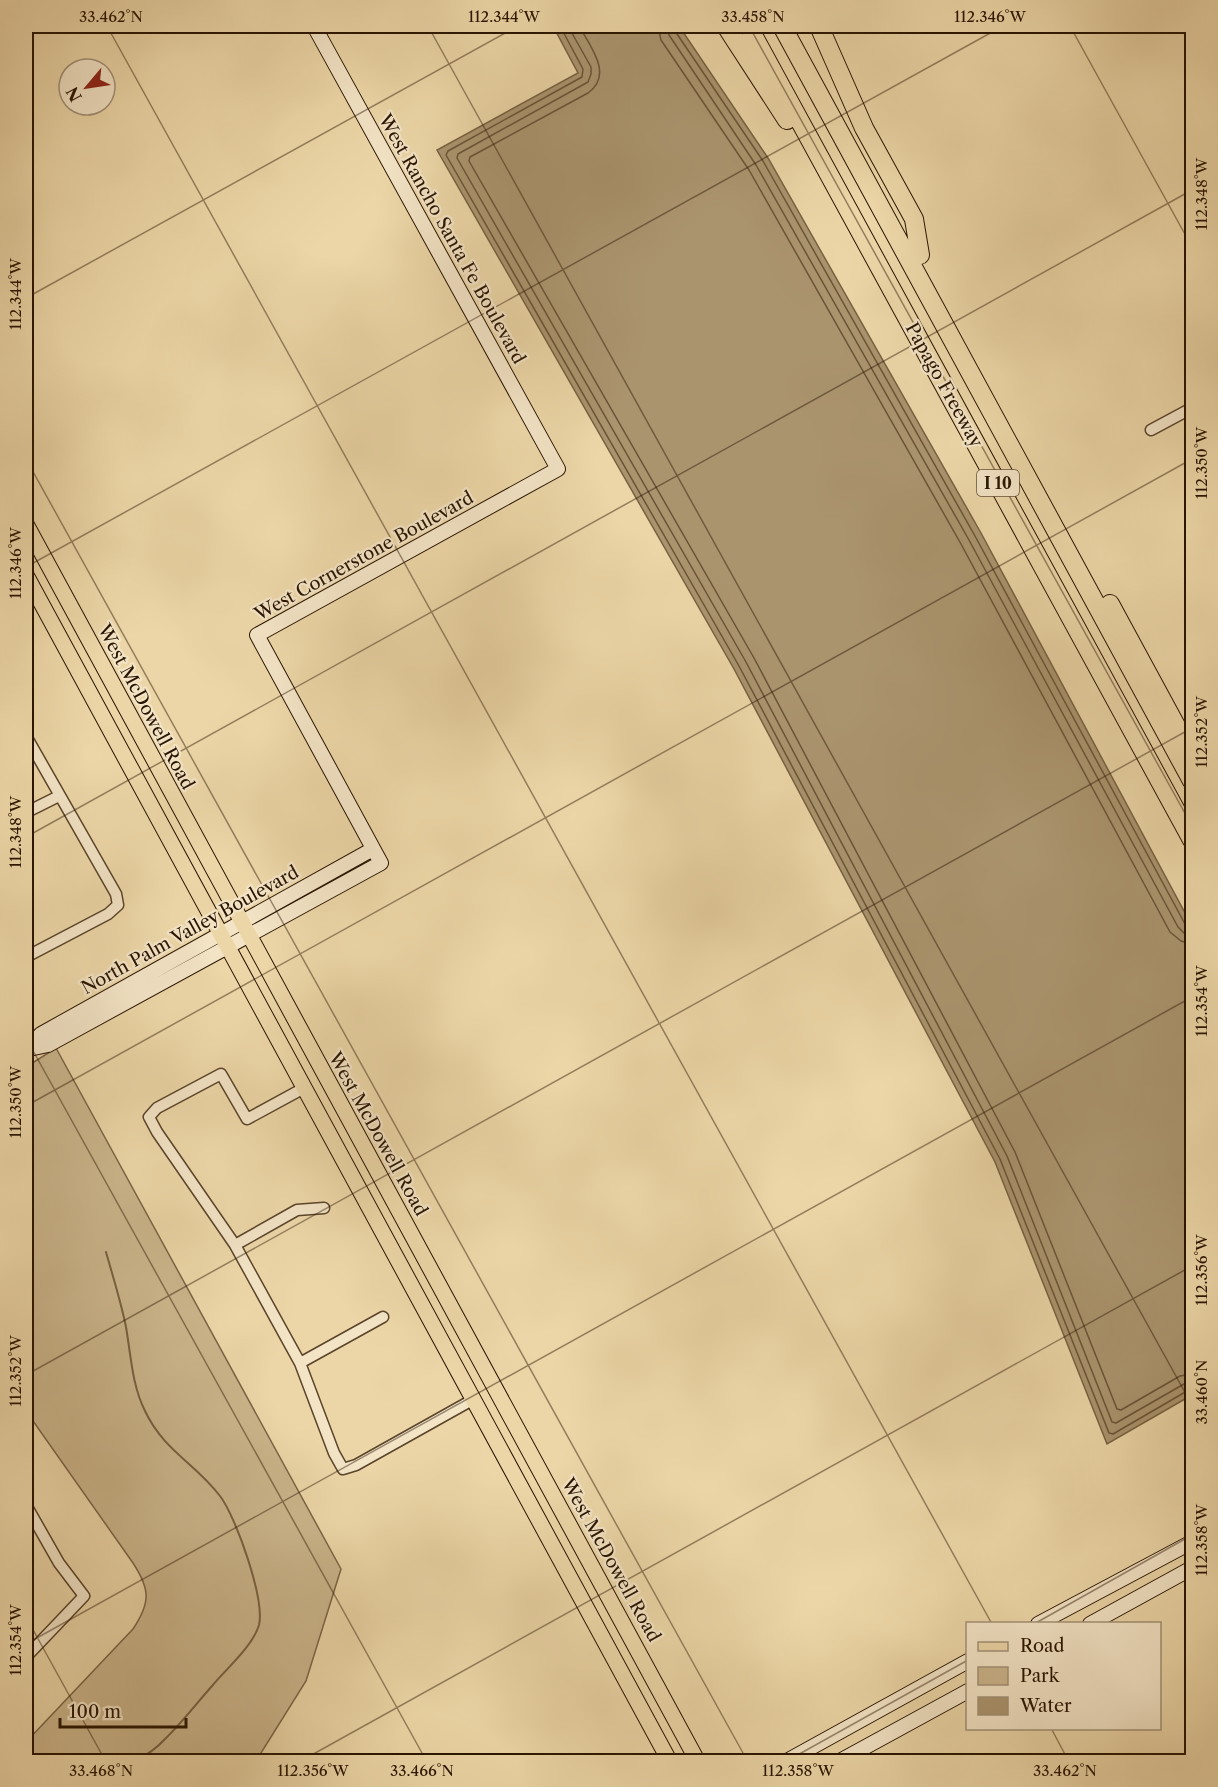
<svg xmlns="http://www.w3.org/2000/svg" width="1218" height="1787" viewBox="0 0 1218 1787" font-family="'Libre Caslon Text',serif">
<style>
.green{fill:#cbb58b;stroke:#7a6446;stroke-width:1.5}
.water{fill:#aa946e;stroke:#766142;stroke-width:1.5}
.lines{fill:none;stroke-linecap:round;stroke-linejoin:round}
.shore{stroke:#6a5437;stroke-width:1.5}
.stream{stroke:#766142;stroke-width:2}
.street-casing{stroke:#5a442a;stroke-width:13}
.secondary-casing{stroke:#291400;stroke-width:16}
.primary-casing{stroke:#291400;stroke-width:17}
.highway-casing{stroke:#291400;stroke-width:20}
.street{stroke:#f3e4c6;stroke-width:10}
.secondary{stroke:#f3e4c6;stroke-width:14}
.primary{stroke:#ecd6a7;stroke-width:15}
.highway{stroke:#ecd6a7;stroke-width:18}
.ticks{fill:none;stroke:#291400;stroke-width:1.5;stroke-opacity:0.45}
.labels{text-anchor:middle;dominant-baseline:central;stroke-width:4.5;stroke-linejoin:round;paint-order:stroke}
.shield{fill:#f3e4c6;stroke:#66523b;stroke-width:1.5}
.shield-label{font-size:16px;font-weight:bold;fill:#291400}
.street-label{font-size:18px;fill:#291400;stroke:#f3e4c6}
.neatline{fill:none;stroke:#291400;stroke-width:2}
.ticks-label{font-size:15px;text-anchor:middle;fill:#291400}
</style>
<rect width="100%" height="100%" fill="#ecd6a7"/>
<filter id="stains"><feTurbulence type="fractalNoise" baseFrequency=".00333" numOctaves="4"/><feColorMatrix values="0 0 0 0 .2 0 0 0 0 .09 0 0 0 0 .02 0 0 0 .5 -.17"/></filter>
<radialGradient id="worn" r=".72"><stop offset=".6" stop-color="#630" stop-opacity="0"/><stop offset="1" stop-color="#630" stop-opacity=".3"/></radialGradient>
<path class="green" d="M56,1048L341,1569L306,1681L256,1761H26V1742L133,1629C151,1602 150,1589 133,1563L26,1411V1067Z"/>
<path class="water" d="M553,26H679L768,158L981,533L1192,926V1395L1107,1444L995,1162L734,669L437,150L578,73Z"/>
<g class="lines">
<path class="shore" d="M560,26L583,69L582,77L448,151L446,155L739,666L1000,1159L1109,1433L1113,1434L1187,1391L1192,1390
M568,26L591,67V74L588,82L458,154L457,158L746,662L1007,1156L1112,1422L1116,1423L1184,1384L1192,1383
M579,26C590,46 614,75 588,93L470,157L469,161L754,658L1015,1152L1117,1409L1121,1410L1180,1376L1192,1374
M658,26L661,40L749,170L961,544L1170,932L1181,941L1192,944
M667,26L669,35L756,165L969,540L1178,927L1184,933L1192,935
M674,26L675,31L763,161L975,536L1185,924L1192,927"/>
<path class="stream" d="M106,1252C113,1277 121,1302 126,1327C131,1356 132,1385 145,1411C164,1451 195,1463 220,1496C236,1517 265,1599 259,1625C253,1646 226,1669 212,1686C196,1704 181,1724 164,1740C156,1749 145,1756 134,1762"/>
<g class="street-casing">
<path id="street" d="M1187,26L1192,36
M1151,430L1192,408
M26,736L116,894L118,905L108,914L26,957
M31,810L59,796
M304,1088L247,1119L221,1074L157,1108L149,1117L157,1132L235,1245L300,1363L334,1453L343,1469L356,1465L474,1399
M235,1245L297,1210L324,1208
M300,1363L383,1317
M26,1505L59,1563L84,1596L26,1657"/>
</g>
<g class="secondary-casing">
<path id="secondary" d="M27,1049L41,1034L373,849
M29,1049L48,1045L381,863L257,635L558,469L314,26
M1038,1624L1192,1542
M1090,1624L1192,1568
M785,1762L968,1661
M838,1762L968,1691"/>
</g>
<g class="primary-casing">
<path id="primary" d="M26,524L698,1762
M26,575L670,1762"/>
</g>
<g class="highway-casing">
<path id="highway" d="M726,26L787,120
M748,26L1192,840
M782,26L1192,781
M819,26L864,128L914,219L920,255
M1110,604L1187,746"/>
</g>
<use href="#street" class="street"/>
<use href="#secondary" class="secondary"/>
<use href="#primary" class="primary"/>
<use href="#highway" class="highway"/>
</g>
<path class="ticks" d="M107,26L992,1624M428,26L1192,1405M749,26L1192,826M1070,26L1192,247M26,29L32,26M26,298L518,26M26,459L748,1762M26,567L1003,26M26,837L1192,190M26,1038L427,1762M26,1106L1192,459M26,1375L1192,728M26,1617L106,1762M1034,1624L1192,1535M26,1644L1192,997M1051,1728L1069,1762M299,1762L1192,1266M785,1762L968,1660"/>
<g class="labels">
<rect class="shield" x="977" y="470" width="42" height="26" rx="4.5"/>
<g class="shield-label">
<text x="998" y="483">I 10</text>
</g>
<g class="street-label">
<text transform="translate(452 239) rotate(61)">West Rancho Santa Fe Boulevard</text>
<text transform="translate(944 385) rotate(61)">Papago Freeway</text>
<text transform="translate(364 556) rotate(-29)">West Cornerstone Boulevard</text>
<text transform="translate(146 707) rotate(62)">West McDowell Road</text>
<text transform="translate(190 930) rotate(-29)">North Palm Valley Boulevard</text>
<text transform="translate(378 1134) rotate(61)">West McDowell Road</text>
<text transform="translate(611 1560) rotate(61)">West McDowell Road</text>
</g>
</g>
<rect width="1218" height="1787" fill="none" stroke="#ecd6a7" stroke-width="66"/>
<rect x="966" y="1622" width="195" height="108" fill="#f3e4c6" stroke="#a29177" stroke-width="1.5"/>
<rect x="978" y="1642" width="30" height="9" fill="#ecd6a7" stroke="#a29177" stroke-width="1.5"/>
<text x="1020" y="1652" font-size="18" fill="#291400">Road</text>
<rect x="978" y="1667" width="30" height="18" fill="#cbb58b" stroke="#a29177" stroke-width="1.5"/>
<text x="1020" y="1682" font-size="18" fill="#291400">Park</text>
<rect x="978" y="1697" width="30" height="18" fill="#aa946e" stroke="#a29177" stroke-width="1.5"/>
<text x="1020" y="1712" font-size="18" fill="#291400">Water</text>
<g transform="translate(87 87) rotate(241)"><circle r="28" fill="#f3e4c6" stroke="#a29177" stroke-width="1.5"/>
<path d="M0-4.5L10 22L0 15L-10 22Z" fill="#8f2418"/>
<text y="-9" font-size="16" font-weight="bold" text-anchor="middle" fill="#291400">N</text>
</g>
<path d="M60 1718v9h126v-9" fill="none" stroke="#291400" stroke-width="3"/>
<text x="69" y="1718" font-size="18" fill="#291400" stroke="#f3e4c6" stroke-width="4.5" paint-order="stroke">100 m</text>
<rect x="33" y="33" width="1152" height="1721" class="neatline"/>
<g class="ticks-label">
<text x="111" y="22">33.462°N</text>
<text x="504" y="22">112.344°W</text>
<text x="753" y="22">33.458°N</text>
<text x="990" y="22">112.346°W</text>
<text transform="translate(1202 194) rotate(-90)" y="5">112.348°W</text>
<text transform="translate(16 294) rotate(-90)" y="5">112.344°W</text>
<text transform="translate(1202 463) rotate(-90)" y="5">112.350°W</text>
<text transform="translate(16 563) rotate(-90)" y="5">112.346°W</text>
<text transform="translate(1202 732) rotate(-90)" y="5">112.352°W</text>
<text transform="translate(16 832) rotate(-90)" y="5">112.348°W</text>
<text transform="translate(1202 1001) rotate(-90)" y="5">112.354°W</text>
<text transform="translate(16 1102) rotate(-90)" y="5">112.350°W</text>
<text transform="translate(1202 1270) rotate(-90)" y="5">112.356°W</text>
<text transform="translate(16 1371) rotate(-90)" y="5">112.352°W</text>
<text transform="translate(1202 1392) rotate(-90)" y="5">33.460°N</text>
<text transform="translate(1202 1540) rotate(-90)" y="5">112.358°W</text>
<text transform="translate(16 1640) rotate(-90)" y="5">112.354°W</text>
<text x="101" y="1776">33.468°N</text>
<text x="313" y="1776">112.356°W</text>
<text x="422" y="1776">33.466°N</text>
<text x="798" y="1776">112.358°W</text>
<text x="1065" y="1776">33.462°N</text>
</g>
<rect width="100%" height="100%" filter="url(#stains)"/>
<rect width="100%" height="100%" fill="url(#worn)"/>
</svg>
